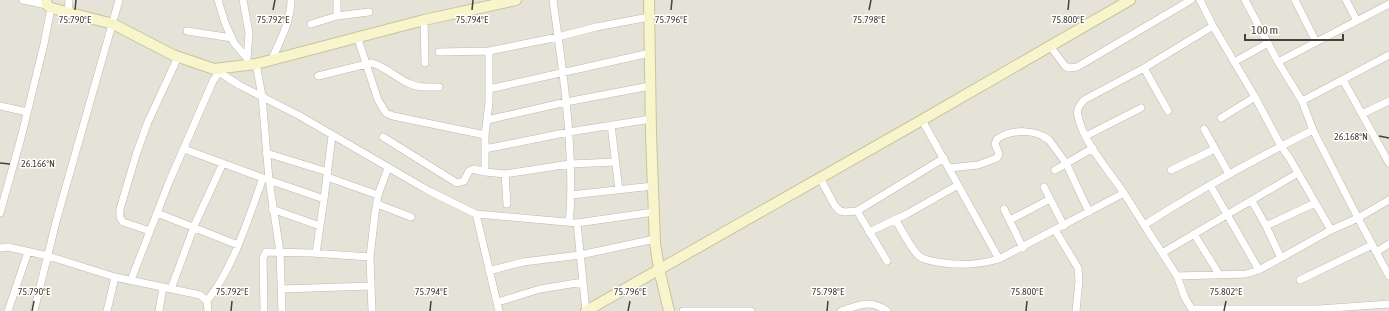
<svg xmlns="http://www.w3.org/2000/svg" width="1389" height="311" viewBox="0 0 1389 311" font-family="'Asap Condensed',sans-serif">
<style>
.residential{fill:#e5e3d7}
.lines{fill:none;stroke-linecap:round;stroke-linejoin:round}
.street-casing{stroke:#bcb9ac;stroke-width:8}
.secondary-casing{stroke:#c9c49b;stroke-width:12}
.street{stroke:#fff;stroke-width:7}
.secondary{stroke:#f8f4cc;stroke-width:10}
.ticks{fill:none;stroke:#444138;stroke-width:1.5}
.ticks-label{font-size:10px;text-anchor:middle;fill:#444138;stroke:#fff;stroke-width:3;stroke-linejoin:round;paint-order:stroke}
</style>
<rect width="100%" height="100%" fill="#f2f1e8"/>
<path class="residential" d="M0,0H1389V311H0Z"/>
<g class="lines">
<g class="street-casing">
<path id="street" d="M23,0L47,5
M218,0L225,23L234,43L247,58
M243,0L249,33L247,59
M553,0C560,52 568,103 570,155C571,178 572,200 569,222
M1200,0L1213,26L1255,97L1281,146L1290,159L1331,230L1358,218L1389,276
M1245,0L1278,62
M1295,0L1316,42
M1346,0L1357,21
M1389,4L1278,62L1302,101L1313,130L1358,218L1389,200
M68,13L69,0
M337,16V0
M424,20L425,63
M311,24L337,16L369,12
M187,31L232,38
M357,36L378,100L386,113L393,116L485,135
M1050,46L1065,66L1069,68L1077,67L1191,0
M439,52L489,51L558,37L596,27L649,17
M272,59C280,40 291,22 291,0
M1234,62L1268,43
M256,64L262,96L269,180L280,252L282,311
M1144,68L1168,111
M214,69L239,85L300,116L429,191L476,214L577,223L654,212
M318,76L371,63C385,66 395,77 408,83C418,88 428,87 439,87
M1343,80L1389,163
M489,89L650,53
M1302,101L1389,55
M0,106L27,112
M1362,114L1389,101
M1221,118L1255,97
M487,120L566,102L650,86
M922,120L999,259L1124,193
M611,125L619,190
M1204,129L1229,174
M1086,136L1141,108
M383,137L457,183L464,181L469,171L474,169L485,172L505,174L570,164L615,162
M184,149L263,178L324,199
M485,149L569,132L651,119
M266,153L328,172
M949,168L978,165L997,158L999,154L995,144L997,139C1011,129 1036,129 1049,140L1066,163L1089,212
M1055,170L1093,148
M1171,170L1215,149
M485,172V135L489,102V51
M505,174L507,204
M327,177L378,195
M820,178L835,206L840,211L845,212L857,211L944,158
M1210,185L1259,270L1331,230
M1044,187L1064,226
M571,195L653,186
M1252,201L1266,226L1281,258
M377,204L411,217
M272,209L320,226
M1004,209L1023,248
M857,211L887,261
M0,213L21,138L44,44L51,8
M157,213L238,245
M476,214L499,311
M895,219C902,230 910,248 919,256C924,260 931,261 937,262C958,266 978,265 999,259
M1010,220L1050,199
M577,223L586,311
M1144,225C1136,212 1128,199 1119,186C1105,166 1083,141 1078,116C1076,109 1080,105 1084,100L1144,68L1213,26
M1266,226L1315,203
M1055,230L1078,268L1079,281L1076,311
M150,231L123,222C119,218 120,215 120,209L136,155L147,124L178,57
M869,232L907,214L958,185
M1194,234L1219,274
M0,248L8,247L48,256L115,277L200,295L207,301L208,311
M1376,252L1389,244
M316,253L324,199L332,136
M1162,253L1298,173
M489,271L523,262L580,255L655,239
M1177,276L1246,274L1259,270
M131,280L169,182L213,81L219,72
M1300,280L1372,245
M171,289L195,224L223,163
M281,289L371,286
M207,301C234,267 248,219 263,178
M498,302L540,289L583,282
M1193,309H1319L1389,304
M8,311L28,252
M34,311L57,218L119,0
M107,311L115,277
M159,311L163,287
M264,311L263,258L266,252L312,253L370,257
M372,311L370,257L375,213L378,195L388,168
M683,311H751
M841,311C860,305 869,299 887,311
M1193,311L1185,298L1177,276L1144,225C1199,190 1255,159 1313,130"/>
</g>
<g class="secondary-casing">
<path id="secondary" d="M46,0L47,5L51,8L113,24L173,55L214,69L256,64L424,20L516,0
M649,0L651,134L655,243L659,269L669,311
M586,311L922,120L1130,0"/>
</g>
<use href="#street" class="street"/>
<use href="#secondary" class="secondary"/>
</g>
<path class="ticks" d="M75,10L76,0M273,10L275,0M472,10L473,0M671,10L672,0M869,10L871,0M1068,10L1069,0M1379,136L1389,138M0,163L10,164M32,311L34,301M231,311L232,301M430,311L431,301M628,311L630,301M827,311L828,301M1026,311L1027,301M1224,311L1226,301"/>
<g class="ticks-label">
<text x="75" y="23">75.790°E</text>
<text x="273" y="23">75.792°E</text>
<text x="472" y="23">75.794°E</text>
<text x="671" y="23">75.796°E</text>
<text x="869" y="23">75.798°E</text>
<text x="1068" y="23">75.800°E</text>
<text x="1351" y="140">26.168°N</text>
<text x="38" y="167">26.166°N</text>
<text x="34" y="295">75.790°E</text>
<text x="232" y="295">75.792°E</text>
<text x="431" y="295">75.794°E</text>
<text x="630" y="295">75.796°E</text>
<text x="828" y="295">75.798°E</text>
<text x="1027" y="295">75.800°E</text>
<text x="1226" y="295">75.802°E</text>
</g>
<path d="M1245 34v6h98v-6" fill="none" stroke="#444138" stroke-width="2"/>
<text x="1251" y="34" font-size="12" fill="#444138" stroke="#ffffff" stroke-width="3" paint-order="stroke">100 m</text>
</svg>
